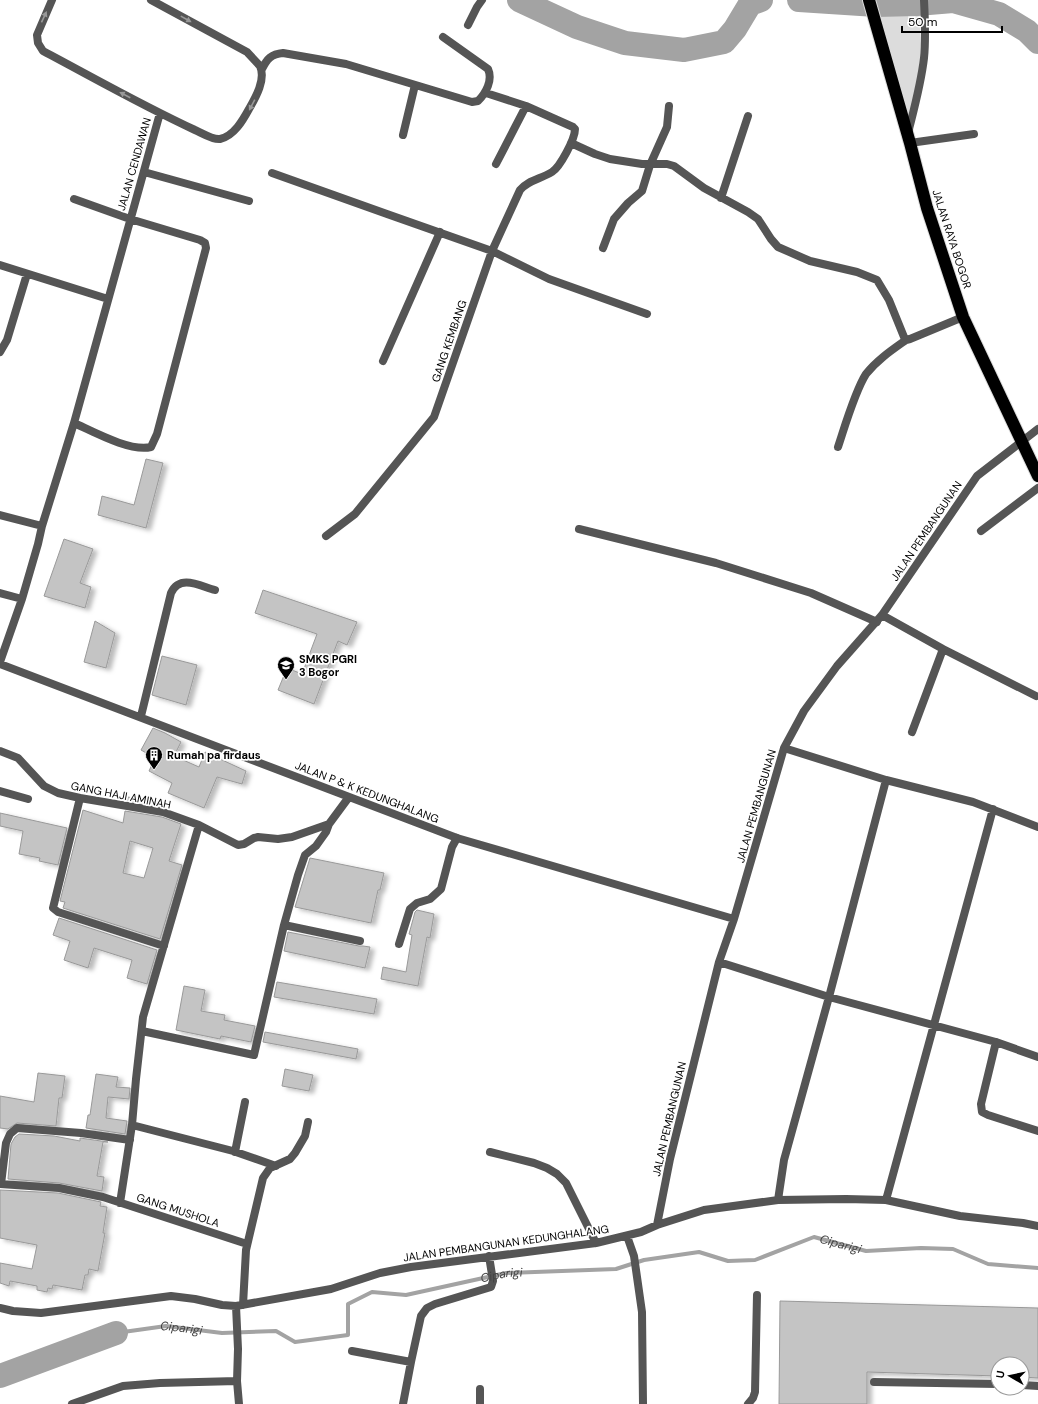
<svg xmlns="http://www.w3.org/2000/svg" width="1038" height="1404" viewBox="0 0 1038 1404" font-family="'DM Sans',sans-serif">
<style>
.green{fill:#dcdcdc}
.lines{fill:none;stroke-linecap:round;stroke-linejoin:round}
.stream{stroke:#a3a3a3;stroke-width:4}
.river{stroke:#a3a3a3;stroke-width:24}
.building{fill:#c4c4c4;stroke:#999;fill-rule:evenodd;filter:url(#shadow)}
.highway-casing{stroke:#dbdbdb;stroke-width:14}
.lane{stroke:#555;stroke-width:8}
.street{stroke:#555;stroke-width:8}
.highway{stroke:#000;stroke-width:12}
.oneway{fill:#999}
.labels{text-anchor:middle;dominant-baseline:central;stroke-width:3.5;stroke-linejoin:round;paint-order:stroke}
.street-label{font-size:11px;fill:#000;stroke:#fff}
.poi-label{font-size:11px;font-weight:bold;fill:#000;stroke:#fff;text-anchor:start}
.water-label{font-size:12px;font-style:italic;fill:#444;stroke:#fff}
</style>
<defs>
<filter id="shadow"><feDropShadow dx="4.5" dy="2.5" stdDeviation="2" flood-color="#0004"/></filter>
</defs>
<rect width="100%" height="100%" fill="#fff"/>
<path class="green" d="M874,0H919L921,44L918,90L908,126Z"/>
<g class="lines">
<path class="stream" id="s1" d="M116,1333L166,1326L222,1333L276,1331L295,1342L348,1335V1304L372,1292L406,1295L506,1273L616,1269L644,1260L699,1252L728,1261L755,1260L814,1237L866,1251L921,1248L953,1249L988,1264L1038,1268"/>
<path class="river" d="M519,0L577,27L625,43L684,50L724,42L735,29L750,4L761,0
M799,0L876,5L917,4L953,1L999,14L1027,31L1038,42
M0,1376L116,1333"/>
</g>
<path class="building" d="M146,459L163,463L146,528L98,515L102,496L134,505Z
M64,539L93,549L80,583L91,587L85,608L44,596Z
M263,590L357,622L347,645L338,641L314,704L278,690L287,668L302,674L317,634L255,613Z
M95,621L115,633L106,668L84,662Z
M162,656L197,665L186,705L152,695Z
M153,728L165,733L181,742L174,756L199,767L205,752L246,771L242,784L217,777L204,808L168,793L172,783L149,771L155,758L141,750Z
M128,797L159,803V806L127,800Z
M83,810L123,823L125,811L162,817L181,824L169,861L182,865L160,939L63,908L65,902L60,901ZM130,841L153,848L144,878L123,873Z
M0,813L67,828L58,865L39,861L40,858L19,854L23,831L0,826Z
M310,858L384,873L380,890H378L371,923L295,907Z
M417,910L434,914L430,938L427,937L418,986L381,979L383,967L406,972L412,935L409,934L415,912Z
M59,918L157,950L147,984L127,978L132,960L94,948L88,968L64,960L70,941L53,935Z
M288,932L359,946H363L370,947L365,968L284,951Z
M277,982L377,999L374,1014L274,997Z
M184,986L205,990L201,1011L225,1015L224,1020L255,1026L251,1042L221,1036L220,1039L176,1030Z
M265,1032L358,1049L356,1059L263,1042Z
M285,1069L313,1075L309,1091L282,1086Z
M38,1073L65,1076L62,1098H59L56,1126L17,1123L8,1129L0,1128V1096L34,1102Z
M96,1074L118,1077L116,1087L130,1088L129,1099L108,1097L106,1118L127,1121L125,1134L86,1128L88,1115H90Z
M19,1134L54,1136L80,1141V1138L108,1142H103L97,1176L104,1177L102,1191L59,1183L8,1179L11,1144L15,1137Z
M0,1190L58,1193L101,1202L100,1206L107,1207L103,1233H105L98,1271L89,1269L88,1275H85L82,1290L53,1285L52,1289L48,1288L47,1292L37,1290V1286L10,1281L9,1286L0,1283V1263L32,1269L37,1245L0,1238Z
M780,1301L1038,1308V1378L1022,1377V1364H998V1376L867,1372V1404H779Z"/>
<g class="lines">
<g class="highway-casing">
<path id="highway" d="M869,0L910,143L927,208L963,317L1038,476"/>
</g>
<path class="lane" d="M579,529L716,563L811,593L877,622
M981,531L1038,488
M399,944L410,909L417,903L430,899L441,889L452,847L457,838
M874,1382L998,1384
M1022,1385L1038,1386"/>
<path class="street" d="M52,0L37,35L38,43L43,51C94,78 143,106 195,130C202,133 213,140 220,139C234,136 243,120 249,109C256,97 266,79 260,66L247,52L151,0
M468,25L477,7L482,0
M262,69C267,59 271,54 283,53L346,64L472,102L478,101C486,93 493,80 488,69L443,37
M908,133C914,109 921,84 924,58C926,39 925,20 924,0
M403,135L415,85
M571,143L595,154L610,159L642,164H667L674,166L704,188L748,212L758,219L771,239L778,247L810,261L857,272L877,280L889,300L904,337L906,340
M910,143L974,134
M496,164L526,106
M144,172L249,201
M272,173L387,214L492,251L549,279L647,314
M721,198L748,116
M603,248L614,219L628,203L642,191L650,165L667,127L669,106
M0,265L108,299
M0,352L7,340L27,274
M383,361L440,232
M74,423C94,432 130,452 151,447L157,434L206,248L205,243L200,240L130,219L74,199
M838,447C845,426 855,391 866,374C877,360 892,350 906,340L910,339L963,317
M0,515L42,526
M326,536L355,514L434,417L492,251L520,190C528,180 541,179 552,172C560,167 575,139 575,129L573,127L526,106L486,93
M0,593L22,599
M882,615L943,649L1036,696
M0,662L22,599L38,544L42,526L74,423L160,113
M0,664L457,838L734,919
M141,716L171,593C180,574 200,586 215,590
M912,732L943,649
M784,748L886,780L973,802L1038,827
M0,751L18,758L44,786L58,793L80,798L163,812L199,825L238,845L244,844L254,838L258,837L278,839L292,837L329,824L349,797
M0,791L28,799
M80,798L53,908L58,912L164,946
M284,925L360,941
M719,962L829,997L996,1042L1038,1057
M142,1031L254,1055L284,925L298,875L305,855L316,846L326,832L329,824
M996,1042L981,1104L982,1112L988,1115L1038,1131
M132,1125L233,1151L276,1166
M235,1152L245,1102
M490,1152L534,1163L547,1168L557,1174L566,1183L596,1243
M0,1184L59,1188L103,1197L247,1244
M1,1184L6,1143L10,1134L17,1128L81,1133L130,1140
M778,1200L784,1160L829,997L886,780
M886,1200L993,809
M120,1203L132,1125L136,1079L143,1017L199,825
M657,1225L670,1159L719,962L734,919L784,748L804,711L837,666L882,615L977,476L1038,429
M627,1236L634,1256L642,1312L643,1404
M243,1305L246,1250L263,1178L270,1168L290,1159L295,1153L305,1136L308,1122
M236,1306L238,1349L237,1381L239,1404
M0,1308L13,1311L41,1313L171,1296L195,1299L222,1305L236,1306L331,1289L380,1273L411,1267L596,1243L641,1232L657,1225L704,1210L778,1200L846,1199L886,1200L960,1216L1023,1223L1038,1226
M352,1351L411,1362
M72,1404L123,1386L160,1383L237,1381
M403,1404L411,1362L421,1316L427,1308L435,1304L491,1287L493,1281L489,1256
M480,1404V1389
M748,1404L753,1398L755,1392L757,1295"/>
<use href="#highway" class="highway"/>
</g>
<defs><path id="oneway-solid" d="M-6-.8H1V-3.2L6.5 0L1 3.2V.8H-6Z"/></defs>
<g class="oneway">
<use href="#oneway-solid" transform="translate(44 17) rotate(-65)"/>
<use href="#oneway-solid" transform="translate(186 19) rotate(29)"/>
<use href="#oneway-solid" transform="translate(125 95) rotate(-152)"/>
<use href="#oneway-solid" transform="translate(252 105) rotate(118)"/>
</g>
<defs>
<g id="school-pin" transform="scale(0.9)"><path d="M0 17L-7.5 6A9.5 9.5 0 1 1 7.5 6Z" fill="#000" stroke="#fff"/><path d="M0-5L7-2L0 1L-7-2ZM-4 1L0 2.5L4 1V4Q0 6-4 4Z" fill="#fff"/></g>
<g id="building-pin" transform="scale(0.9)"><path d="M0 17L-7.5 6A9.5 9.5 0 1 1 7.5 6Z" fill="#000" stroke="#fff"/><path d="M-4-6H4V6H1V3H-1V6H-4ZM-2.5-4.3h1.7v1.8h-1.7ZM.8-4.3h1.7v1.8H.8ZM-2.5-1h1.7V.8h-1.7ZM.8-1h1.7V.8H.8Z" fill="#fff"/></g>
</defs>
<g fill-rule="evenodd">
<use href="#school-pin" x="286" y="665"/>
<use href="#building-pin" x="154" y="755"/>
</g>
<g class="labels">
<g class="street-label">
<text transform="translate(134 164) rotate(-74)">JALAN CENDAWAN</text>
<text transform="translate(952 239) rotate(72)">JALAN RAYA BOGOR</text>
<text transform="translate(449 341) rotate(-71)">GANG KEMBANG</text>
<text transform="translate(926 531) rotate(-56)">JALAN PEMBANGUNAN</text>
<text transform="translate(367 792) rotate(21)">JALAN P &amp; K KEDUNGHALANG</text>
<text transform="translate(121 795) rotate(11)">GANG HAJI AMINAH</text>
<text transform="translate(756 806) rotate(-74)">JALAN PEMBANGUNAN</text>
<text transform="translate(669 1119) rotate(-77)">JALAN PEMBANGUNAN</text>
<text transform="translate(178 1210) rotate(18)">GANG MUSHOLA</text>
<text transform="translate(506 1243) rotate(-8)">JALAN PEMBANGUNAN KEDUNGHALANG</text>
</g>
<g class="poi-label">
<text x="299" y="659">SMKS PGRI<tspan x="299" dy="13">3 Bogor</tspan></text>
<text x="167" y="755">Rumah pa firdaus</text>
</g>
<g class="water-label">
<text stroke="none"><textPath href="#s1" startOffset="774">Ciparigi</textPath></text>
<text stroke="none"><textPath href="#s1" startOffset="426">Ciparigi</textPath></text>
<text stroke="none"><textPath href="#s1" startOffset="66">Ciparigi</textPath></text>
</g>
</g>
<g transform="translate(1010 1376) rotate(279)"><circle r="19" fill="#ffffff" stroke="#999999"/>
<path d="M0-3L7 15L0 10L-7 15Z" fill="#000000"/>
<text y="-6" font-size="11" font-weight="bold" text-anchor="middle" fill="#000000">U</text>
</g>
<path d="M902 26v6h100v-6" fill="none" stroke="#000000" stroke-width="2"/>
<text x="908" y="26" font-size="12" fill="#000000" stroke="#ffffff" stroke-width="3" paint-order="stroke">50 m</text>
</svg>
